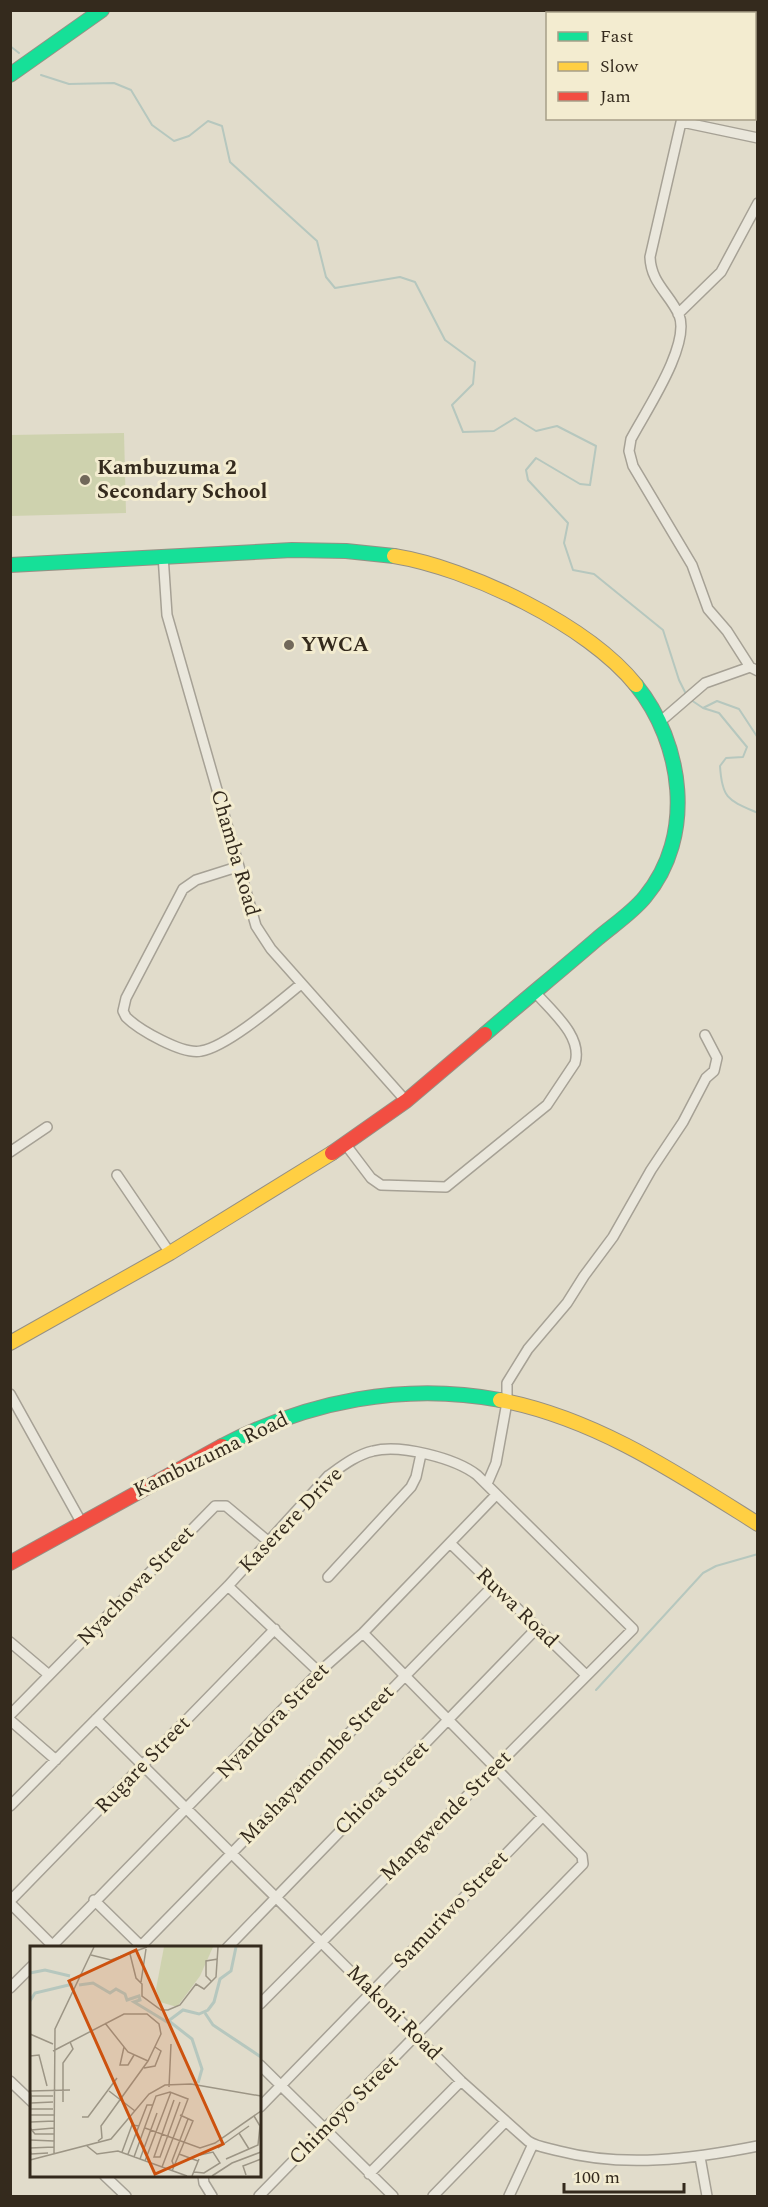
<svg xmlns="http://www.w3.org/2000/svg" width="768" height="2207" viewBox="0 0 768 2207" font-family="Spectral,serif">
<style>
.green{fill:#ced2ae}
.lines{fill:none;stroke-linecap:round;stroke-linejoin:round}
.stream{stroke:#b6c7be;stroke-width:2}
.street-casing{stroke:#a6a195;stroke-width:12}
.fast-casing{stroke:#969084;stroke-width:16}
.slow-casing{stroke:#969084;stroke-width:16}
.jam-casing{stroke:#969084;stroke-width:16}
.street{stroke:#eae7dc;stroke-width:9}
.fast{stroke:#16e098;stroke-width:14}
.slow{stroke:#ffcf43;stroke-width:14}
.jam{stroke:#f24e42;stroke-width:14}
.poi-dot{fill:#71685a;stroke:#f3ecd0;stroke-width:2}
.labels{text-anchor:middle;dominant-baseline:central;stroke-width:6;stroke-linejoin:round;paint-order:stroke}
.poi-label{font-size:21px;font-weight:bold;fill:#342a1d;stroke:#f3ecd0;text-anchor:start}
.street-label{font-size:21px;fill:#342a1d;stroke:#f3ecd0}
.inset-river{fill:none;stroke:#b6c7be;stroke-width:3}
.inset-road{fill:none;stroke:#9c9585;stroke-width:1.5}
.view{fill:#cd520f;fill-opacity:0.15;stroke:#cd520f;stroke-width:3}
.inset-edge{fill:none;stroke:#342a1d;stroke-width:3}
</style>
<rect width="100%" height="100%" fill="#e1dccb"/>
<path class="green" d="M124,433L126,513L11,516V435Z"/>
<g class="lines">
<path class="stream" d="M10,46L19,53
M41,75L69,84L114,83L131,90L152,125L174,141L189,136L208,121L222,126L230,162L317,241L326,277L335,288L400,277L415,282L445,340L475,362L473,384L452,405L463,432L494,431L515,418L536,431L557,426L596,446L590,485L580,484L536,458L526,470L528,480L568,523L564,543L573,570L594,574L663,630L679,680L687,696
M691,700L703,708L719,713L747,747L743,757L726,758L720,766C722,799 728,800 758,813
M703,708L717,701L739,709L758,738
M596,1690L703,1573L716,1566L758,1554"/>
<g class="street-casing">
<path id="street" d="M745,10L758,12
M695,14L696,10
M754,64L758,65
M682,118L650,257C651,283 669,293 679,315C691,345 645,412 631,439L629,451L633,466L692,565L708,609L727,631L750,667L758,671
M682,122L758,138
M678,314L721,272L758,203
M163,555L167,615L256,926L271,949L406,1101
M661,721L705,683L750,667
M237,867L196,880L183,889L126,998L123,1011L126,1017C139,1030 183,1055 201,1051C227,1047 279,1002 301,984
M346,1145L371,1178L381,1185L446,1187L547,1105L575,1063C583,1036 551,1011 535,992
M10,1152L47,1127
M117,1175L170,1253
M10,1394L80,1520
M487,1484L496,1463L507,1402V1383L528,1349L567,1303L584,1276L613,1237L651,1170L683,1122L706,1078L714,1071L717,1058L705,1035
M450,1543L585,1674
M328,1577L411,1487L416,1477L421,1454
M228,1586L319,1672
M10,1642L49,1675
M10,1715L215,1506H226L269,1542
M96,1719L461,2081L528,2141C537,2147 548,2148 559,2151C624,2168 692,2159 758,2146
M10,1720L56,1760
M10,1806L228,1586L328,1476C342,1466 356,1455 373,1451C400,1444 455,1458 477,1475L633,1629L260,2004
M94,1900L143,1948
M10,1901L275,1629
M10,1903L55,1948
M50,1948L319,1672L363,1633L496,1495
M139,1948L494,1585
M227,1948L537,1628
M10,1988L32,1966
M260,2065L393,2196
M10,2081L32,2102
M260,2107L542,1817
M700,2157L707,2196
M369,2174L461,2081
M105,2176L126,2196
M203,2176L204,2183L212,2196
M259,2196L583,1864L582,1856L363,1633
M433,2196L505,2122
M509,2196L533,2144"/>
</g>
<g class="fast-casing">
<path id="fast" d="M10,75L102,10
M10,565L292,550L346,551L394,556
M485,1034C522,1002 560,971 597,939C612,926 632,913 645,897C696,836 683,743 636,685
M222,1446C308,1401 404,1382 500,1400"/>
</g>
<g class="slow-casing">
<path id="slow" d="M394,556C469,568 588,625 636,685
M10,1343L170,1253L332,1153
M500,1400C595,1418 677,1473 758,1524"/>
</g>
<g class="jam-casing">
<path id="jam" d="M332,1153L406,1101L485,1034
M10,1563L222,1446"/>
</g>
<use href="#street" class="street"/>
<use href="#fast" class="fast"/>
<use href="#slow" class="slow"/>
<use href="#jam" class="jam"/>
</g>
<g class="poi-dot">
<circle cx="85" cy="480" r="6"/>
<circle cx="289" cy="645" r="6"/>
</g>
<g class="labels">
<g class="poi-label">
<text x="97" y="468">Kambuzuma 2<tspan x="97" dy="24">Secondary School</tspan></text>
<text x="301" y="645">YWCA</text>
</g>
<g class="street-label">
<text transform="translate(235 853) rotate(74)">Chamba Road</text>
<text transform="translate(211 1455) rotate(-26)">Kambuzuma Road</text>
<text transform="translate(291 1520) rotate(-46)">Kaserere Drive</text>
<text transform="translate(136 1586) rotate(-46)">Nyachowa Street</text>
<text transform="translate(517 1608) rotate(44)">Ruwa Road</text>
<text transform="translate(273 1721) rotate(-46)">Nyandora Street</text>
<text transform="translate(143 1765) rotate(-46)">Rugare Street</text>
<text transform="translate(317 1765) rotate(-46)">Mashayamombe Street</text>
<text transform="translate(382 1788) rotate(-45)">Chiota Street</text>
<text transform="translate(446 1816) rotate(-45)">Mangwende Street</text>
<text transform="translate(451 1910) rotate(-46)">Samuriwo Street</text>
<text transform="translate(394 2013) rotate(45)">Makoni Road</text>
<text transform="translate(344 2110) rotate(-45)">Chimoyo Street</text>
</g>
</g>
<g transform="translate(30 1946)">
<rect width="231" height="231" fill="#e1dccb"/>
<path d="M134,1H183L170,30L147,61L130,56L126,43Z" fill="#ced2ae"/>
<path class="inset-river" d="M0,27L15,24L40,30M49,39L63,37L80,47L86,43L95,48L97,54L109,50L110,54L104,56L137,76L153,64L169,68L178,64L184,56L190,33L201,25L206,1M0,55L5,47L43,38M175,67L183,79L231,111M139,75L162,93L172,123L168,137"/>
<path class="inset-road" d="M100,8L106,32L112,38V50L131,64H138L150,59L166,38L174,43L186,31L188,1M61,9L81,14L117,1M181,35L176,30V15L188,13M111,36L116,3M75,77L98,106L118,115M0,88L23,98M94,101L90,119H98L104,109M23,105L94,68H117L129,78L131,88L118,115L71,180L72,192L68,195M0,110L9,109L17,140M114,122L125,120L131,105L125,101M139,141L141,98M0,145L40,144M0,145L1,150H23M79,145L105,165M144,154L124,211H130L150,156M33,156V117L43,103L40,96M1,157L23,156M0,163H23M1,169H24M52,171H58L87,132M0,176L1,150M1,176L24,175M0,182L5,188H24M115,182L170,202L185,197L231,165M1,184L24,182M209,187L219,203M0,194L24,195M57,200L67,208L88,205L157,230M0,202L24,201M188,202L219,180M0,204L1,208L18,207M92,206L102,179L109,180M24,208L25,83L64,1M98,208L117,159H123M149,208L168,215M104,211L126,150L140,146L158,153L132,221M110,213L127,167M196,213L228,199L230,180L224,170M0,214L81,193L119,148L135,139L161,138L231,150M115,215L141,146M144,220L142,215L158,173M142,225L163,175L150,169M164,226L174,227L190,217L183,206L170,209M216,229L213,220L231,213M162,230L169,213M182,230L202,217L231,206"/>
<path class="view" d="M106,4L193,198L125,228L39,35Z"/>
<rect width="231" height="231" class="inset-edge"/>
</g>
<rect width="768" height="2207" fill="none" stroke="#342a1d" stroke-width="24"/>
<rect x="546" y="12" width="210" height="108" fill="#f3ecd0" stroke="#a79e88" stroke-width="1.5"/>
<rect x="558" y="32" width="30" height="9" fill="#16e098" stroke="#a79e88" stroke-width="1.5"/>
<text x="600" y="42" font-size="18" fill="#342a1d">Fast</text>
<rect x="558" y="62" width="30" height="9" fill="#ffcf43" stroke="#a79e88" stroke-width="1.5"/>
<text x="600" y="72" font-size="18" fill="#342a1d">Slow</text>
<rect x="558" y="92" width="30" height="9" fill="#f24e42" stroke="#a79e88" stroke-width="1.5"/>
<text x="600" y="102" font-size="18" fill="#342a1d">Jam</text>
<path d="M564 2183v9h120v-9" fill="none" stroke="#342a1d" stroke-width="3"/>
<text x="573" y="2183" font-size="18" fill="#342a1d" stroke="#f3ecd0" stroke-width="4.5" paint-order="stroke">100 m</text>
</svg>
